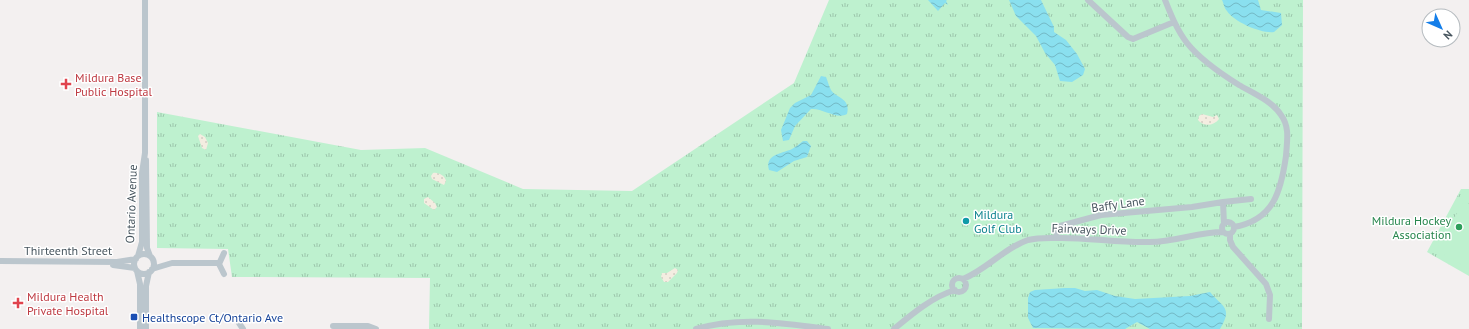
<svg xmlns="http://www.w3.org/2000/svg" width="1469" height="329" viewBox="0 0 1469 329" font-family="'PT Sans',sans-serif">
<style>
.grass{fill:url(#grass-tufts)}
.sand{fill:url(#sand-dots)}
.pitch{fill:#bef1cf}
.water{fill:url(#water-waves)}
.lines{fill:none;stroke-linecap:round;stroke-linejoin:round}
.minor{stroke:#bbc6cd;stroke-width:6}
.health-dot{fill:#e0444e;stroke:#fff;stroke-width:1.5}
.culture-dot{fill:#0f9aa8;stroke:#fff;stroke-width:1.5}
.leisure-dot{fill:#2e9e5b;stroke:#fff;stroke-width:1.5}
.transit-dot{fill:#1a4fb4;stroke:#fff;stroke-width:1.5}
.labels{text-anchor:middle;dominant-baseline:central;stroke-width:3;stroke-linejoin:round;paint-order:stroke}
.health-label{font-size:12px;fill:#be3a42;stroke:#fff;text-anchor:start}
.street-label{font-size:12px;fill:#47555e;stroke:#fff}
.culture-label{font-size:12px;fill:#0d838f;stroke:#fff;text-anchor:start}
.leisure-label{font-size:12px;fill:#27864d;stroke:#fff;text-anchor:end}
.transit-label{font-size:12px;fill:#164399;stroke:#fff;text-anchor:start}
</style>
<defs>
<pattern id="grass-tufts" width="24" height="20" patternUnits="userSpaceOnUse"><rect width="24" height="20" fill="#bef1cf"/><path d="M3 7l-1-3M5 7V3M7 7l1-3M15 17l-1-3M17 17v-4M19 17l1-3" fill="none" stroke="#9cc6ab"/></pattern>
<pattern id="sand-dots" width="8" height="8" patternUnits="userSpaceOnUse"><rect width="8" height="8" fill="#f4ede1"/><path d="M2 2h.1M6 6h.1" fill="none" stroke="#d3cdc3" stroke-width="1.8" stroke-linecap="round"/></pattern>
<pattern id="water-waves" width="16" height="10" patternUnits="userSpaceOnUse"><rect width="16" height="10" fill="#8ae0ef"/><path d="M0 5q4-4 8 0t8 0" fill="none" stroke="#73b8c5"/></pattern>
</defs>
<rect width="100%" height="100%" fill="#f3f0f0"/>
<path class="grass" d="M829,0H1303L1302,329H429L430,278L232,277L228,249L157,248V112L361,150L425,148L523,189L632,191L794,83Z
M1461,189H1469V276L1427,252Z"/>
<path class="sand" d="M1202,114L1213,117L1217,115L1219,119C1214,126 1203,127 1198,120L1199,116Z
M200,134L205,137L208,143L206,150L202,148L198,136Z
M433,173C439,172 445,176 446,181L444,185L432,179L431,176Z
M428,197L435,203L437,207L434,210L424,203V199Z
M675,268L678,270L677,273L668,282H664L661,277L662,273H667Z"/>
<path class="pitch" d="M1464,201L1469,204V269L1436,250Z"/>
<path class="water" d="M928,0H947L946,1L948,5L945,3L938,11Z
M1009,0H1041L1054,27V32L1066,40L1077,54L1085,69L1083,75L1072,82L1060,81L1055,65L1045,53L1036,36L1016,16Z
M1222,0H1258L1261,10L1281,13L1282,25L1274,32C1262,34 1234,22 1227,11C1224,8 1224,4 1222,0Z
M821,76L826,77C828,82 829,86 831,90C836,98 851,98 847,114C837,120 823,108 811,109L795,126L789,140L783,141L781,130L790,108L795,103L811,95Z
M803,141H807L811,146L807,157L794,161L777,172L769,170C764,154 784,153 792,149C796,147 799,144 803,141Z
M1065,288H1075L1085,291L1097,290L1115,296L1135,299L1190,296L1210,292C1223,308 1233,307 1220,329H1150L1137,322L1125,329L1033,328L1028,318V298L1030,292L1035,290Z"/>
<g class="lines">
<path class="minor" d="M1088,0L1128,37L1133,39L1174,22
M1165,0C1171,15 1177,30 1187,43C1199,58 1223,75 1239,85C1253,93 1272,101 1281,115C1290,127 1287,141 1286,156C1281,191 1274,220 1234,227
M146,160L147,248L150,256
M1223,202L1251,199
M1222 228a6 6 0 1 1 12 0a6 6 0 1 1-12 0Z
M1230,234V240L1233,247L1266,284L1270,295L1269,319
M1056,238L1057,230L1060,226L1101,215L1192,207L1223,202L1224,224
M224,253L219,264L224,274
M134 264a10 10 0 1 1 20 0a10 10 0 1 1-20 0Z
M138,256L142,242V173L145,153V0
M0,261L117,262L136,259
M113,265L135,268
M152,269L172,263H219
M137,271L140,284V329
M952 285a7 7 0 1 1 14 0a7 7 0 1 1-14 0Z
M963,279C986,270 1004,248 1028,240C1039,237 1051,238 1062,238C1091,238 1121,243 1150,242C1175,242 1198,232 1223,232
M239,323L243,329
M333,326H368L376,329
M146,329V286L149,272
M696,329C740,316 783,323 828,329
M894,329C912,314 932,297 955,290"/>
</g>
<g class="health-dot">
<path d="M64 78h4v4h4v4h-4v4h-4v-4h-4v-4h4z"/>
<path d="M16 297h4v4h4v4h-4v4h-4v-4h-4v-4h4z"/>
</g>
<circle class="culture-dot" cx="966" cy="221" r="4"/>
<circle class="leisure-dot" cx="1459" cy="227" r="4"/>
<rect class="transit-dot" x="130" y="313" width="8" height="8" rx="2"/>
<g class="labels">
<g class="health-label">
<text x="75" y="77">Mildura Base<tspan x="75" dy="14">Public Hospital</tspan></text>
<text x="27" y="296">Mildura Health<tspan x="27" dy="14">Private Hospital</tspan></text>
</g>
<g class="street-label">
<text transform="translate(131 204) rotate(-88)">Ontario Avenue</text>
<text transform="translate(1118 204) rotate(-8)">Baffy Lane</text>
<text transform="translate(1089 229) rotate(2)">Fairways Drive</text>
<text x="68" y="250">Thirteenth Street</text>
</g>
<g class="culture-label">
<text x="974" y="214">Mildura<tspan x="974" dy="14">Golf Club</tspan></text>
</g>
<g class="leisure-label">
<text x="1451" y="220">Mildura Hockey<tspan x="1451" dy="14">Association</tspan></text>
</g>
<g class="transit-label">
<text x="142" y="317">Healthscope Ct/Ontario Ave</text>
</g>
</g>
<g transform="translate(1441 28) rotate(135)"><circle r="19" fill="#ffffff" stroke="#b5bbbf"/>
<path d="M0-3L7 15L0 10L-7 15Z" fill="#147ee9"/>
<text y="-6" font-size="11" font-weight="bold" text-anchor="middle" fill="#47555e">N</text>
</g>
</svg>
